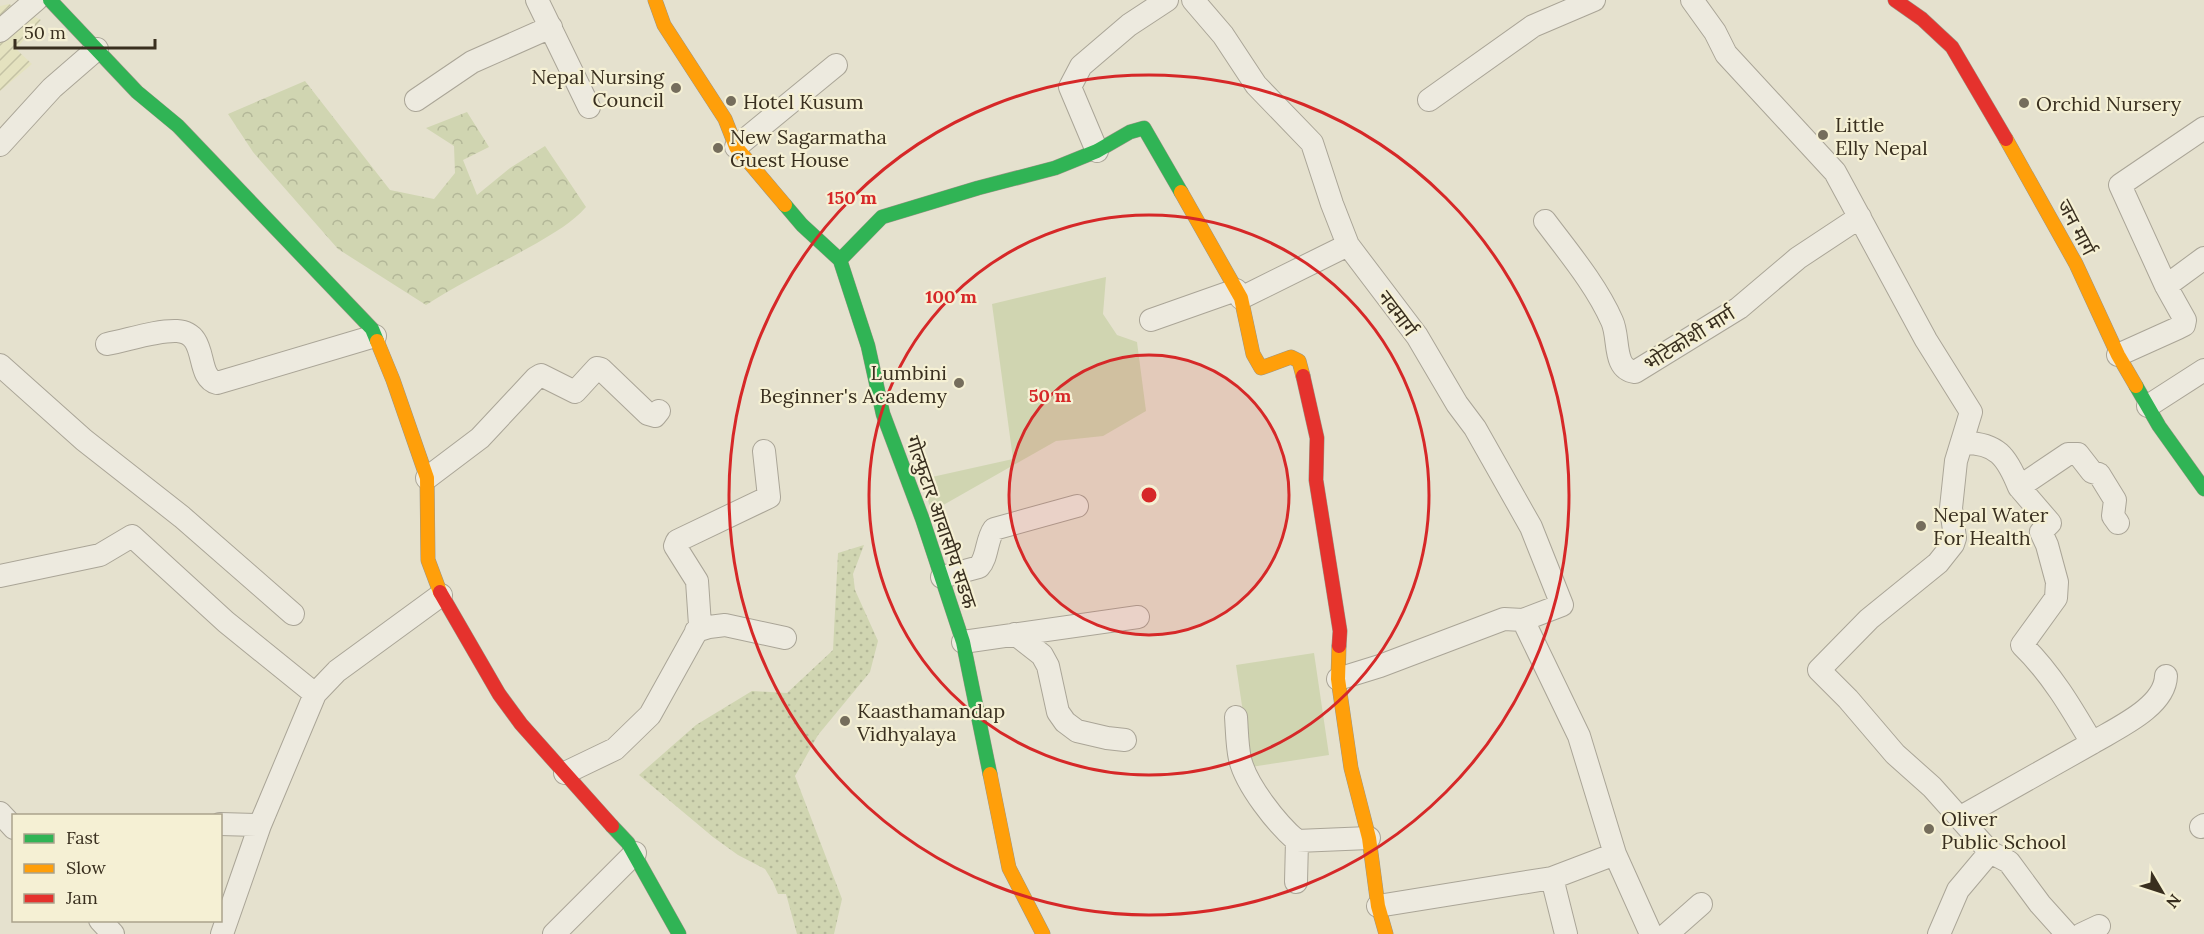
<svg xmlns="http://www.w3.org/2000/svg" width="2204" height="934" viewBox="0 0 2204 934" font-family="Lora,'Noto Sans Devanagari',serif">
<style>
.farmland{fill:url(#farmland-furrows)}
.grass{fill:url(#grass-dots)}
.forest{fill:url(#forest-crowns)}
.park{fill:#d0d5b1}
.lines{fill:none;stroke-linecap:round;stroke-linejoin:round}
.street-casing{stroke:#aaa597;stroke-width:24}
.fast-casing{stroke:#9a9586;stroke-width:15}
.slow-casing{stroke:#9a9586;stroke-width:15}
.jam-casing{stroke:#9a9586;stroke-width:15}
.street{stroke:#edeadf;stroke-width:22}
.fast{stroke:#30b455;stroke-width:14}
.slow{stroke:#ff9f0a;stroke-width:14}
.jam{stroke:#e5322d;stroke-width:14}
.ring{fill:none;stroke:#d62828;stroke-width:3}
.poi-dot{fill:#756d5c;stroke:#f5f0d4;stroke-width:2}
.labels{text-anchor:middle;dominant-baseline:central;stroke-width:4.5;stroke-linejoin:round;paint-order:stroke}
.poi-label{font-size:20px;fill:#392f1f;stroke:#f5f0d4;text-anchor:start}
.street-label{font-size:20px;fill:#392f1f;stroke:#f5f0d4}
.centre{fill:#d62828;stroke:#f5f0d4;stroke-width:3}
.ring-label{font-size:18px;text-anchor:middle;font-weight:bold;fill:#d62828;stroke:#f5f0d4;stroke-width:4.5;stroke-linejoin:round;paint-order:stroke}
</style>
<defs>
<pattern id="farmland-furrows" width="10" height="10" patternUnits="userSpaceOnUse" patternTransform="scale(1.5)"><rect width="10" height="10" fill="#e4e2bf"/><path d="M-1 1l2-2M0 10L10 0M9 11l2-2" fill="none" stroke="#c4c2a4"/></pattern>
<pattern id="grass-dots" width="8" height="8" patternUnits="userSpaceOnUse" patternTransform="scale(1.5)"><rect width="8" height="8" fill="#d0d5b1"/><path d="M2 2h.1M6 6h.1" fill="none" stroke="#b3b798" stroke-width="1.8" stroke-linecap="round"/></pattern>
<pattern id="forest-crowns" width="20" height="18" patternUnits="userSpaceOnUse" patternTransform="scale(1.5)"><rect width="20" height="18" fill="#d0d5b1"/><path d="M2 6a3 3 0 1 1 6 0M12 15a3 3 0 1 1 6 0" fill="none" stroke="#b3b798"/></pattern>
</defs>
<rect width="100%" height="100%" fill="#e5e1ce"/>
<path class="farmland" d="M9,4L41,20L16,49L32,64L0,91V6Z"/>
<path class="grass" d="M864,545L853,574L855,590L878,641L870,672L818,735L795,776L842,899L834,934H797L786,894H778L773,882L765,869L738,855L713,837L639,775L696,725L752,691L787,693L833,650L838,553Z"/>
<path class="forest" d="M305,81L390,190L434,199L455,173L454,146L426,128L467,112L489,147L463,160L477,195L510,168L545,146L586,207C572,223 555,232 537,243C500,264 462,282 426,305L338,249L253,152L228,114Z"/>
<path class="park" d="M1106,277L1103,314L1117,335L1137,342L1146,411L1103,436L1056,441L931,512L923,479L1013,459L992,304Z
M1314,653L1329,755L1251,767L1236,665Z"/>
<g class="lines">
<g class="street-casing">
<path id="street" d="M537,0L589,107
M1193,0L1223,35L1256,85L1312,143L1332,204L1348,245L1417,336L1457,404L1475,428L1531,527L1562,605L1523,620
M1692,0L1715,32L1726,54L1835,172L1926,340L1971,412L1956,461L1951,508L1955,538L1953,544L1938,563L1869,619L1819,670L1848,699L1895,754L1932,787L1990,852L2009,862L2040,904L2067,934
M0,31L36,0
M416,100L472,62L551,27
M1429,100L1533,26L1594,0
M0,145L52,88L97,49
M736,147L836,65
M1097,151L1070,87L1081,66L1129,25L1167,0
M1545,221C1569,253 1596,285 1612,321C1620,338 1612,369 1635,372L1739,308L1798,258L1860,217
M2166,286L2204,258
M1241,298L1348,245
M1151,320L1236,290
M107,344C128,340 157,330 177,331C210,333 194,377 217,383L375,336
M2118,355L2178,328L2184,325L2185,320L2166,286L2120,185L2204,128
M0,365L84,440L182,517L293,614
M2148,406L2204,370
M1962,443C1997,442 2007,457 2019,487L2068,454H2078L2092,472L2099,474L2115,500L2113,516L2118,523
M427,478L480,438L536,378L541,375L575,392L597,368L601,369L648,414L655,416L659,411
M0,576L100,555L132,536L226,622L315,694
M942,577L979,567C988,557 986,540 994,529L1077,506
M696,631L709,627L725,625L785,638
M1015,634L1042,655L1048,666L1058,712L1065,722L1077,731L1107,738L1125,740
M963,642L1138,617
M1338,679L1380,666L1504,619L1523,620L1579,736L1615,854L1651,934
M1236,717C1237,730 1237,746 1240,759C1246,785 1277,824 1297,841L1369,838
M2092,743C2117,728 2165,707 2166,676
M565,773L615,749L650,715L700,625L697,581L675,546L677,541L769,497L764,451
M0,813L14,828
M1959,818L2092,743C2072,709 2051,673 2022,645L2056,598L2057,582L2047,545L2041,532L2050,523L2019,487
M220,824L260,825
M2201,827L2204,825
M1552,878L1566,934
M1296,882L1297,841
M1378,906L1552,878L1615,854
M100,920L113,934
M222,934L260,825L315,694L337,671L441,595
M554,934L635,853
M1667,934L1701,904
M1939,934L1958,890L1990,852
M2082,934L2099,926"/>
</g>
<g class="fast-casing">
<path id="fast" d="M50,0L137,92L178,126L372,329L377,341
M785,205L802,225L840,260L868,346L883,414L922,518L963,642L990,774
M840,260L882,217L978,188L1055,168L1097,151L1130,132L1144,128L1181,192
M2136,386L2159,426L2204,489
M612,826L628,843L679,934"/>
</g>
<g class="slow-casing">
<path id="slow" d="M655,0L664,25L725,119L736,147L785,205
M2006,139L2076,264L2118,355L2136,386
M1181,192L1241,298L1253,354L1261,368L1291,357L1299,361L1303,376
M377,341L393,380L427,478L428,560L440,592
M1339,646L1338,679L1351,768L1369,838L1378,906L1386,934
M990,774L1009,868L1043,934"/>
</g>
<g class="jam-casing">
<path id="jam" d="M1895,0L1922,19L1952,47L2006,139
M1303,376L1317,438L1316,480L1340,631L1339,646
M440,592L499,694L521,724L612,826"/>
</g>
<use href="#street" class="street"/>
<use href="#fast" class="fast"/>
<use href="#slow" class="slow"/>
<use href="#jam" class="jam"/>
</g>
<circle cx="1149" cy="495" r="140" fill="#d62828" fill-opacity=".12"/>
<g class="ring">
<circle cx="1149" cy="495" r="140"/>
<circle cx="1149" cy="495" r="280"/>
<circle cx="1149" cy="495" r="420"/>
</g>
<g class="poi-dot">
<circle cx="676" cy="88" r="6"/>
<circle cx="731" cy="101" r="6"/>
<circle cx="2024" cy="103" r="6"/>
<circle cx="1823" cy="135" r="6"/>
<circle cx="718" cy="148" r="6"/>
<circle cx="959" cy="383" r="6"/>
<circle cx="1921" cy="526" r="6"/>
<circle cx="845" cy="721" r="6"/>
<circle cx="1929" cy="829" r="6"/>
</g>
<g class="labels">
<g class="poi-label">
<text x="664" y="76" text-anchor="end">Nepal Nursing<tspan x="664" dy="23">Council</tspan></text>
<text x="743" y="101">Hotel Kusum</text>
<text x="2036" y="103">Orchid Nursery</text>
<text x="1835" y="124">Little<tspan x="1835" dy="23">Elly Nepal</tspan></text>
<text x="730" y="136">New Sagarmatha<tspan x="730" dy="23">Guest House</tspan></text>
<text x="947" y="372" text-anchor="end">Lumbini<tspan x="947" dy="23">Beginner's Academy</tspan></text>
<text x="1933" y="514">Nepal Water<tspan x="1933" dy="23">For Health</tspan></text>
<text x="857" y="710">Kaasthamandap<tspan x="857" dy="23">Vidhyalaya</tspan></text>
<text x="1941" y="818">Oliver<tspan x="1941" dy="23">Public School</tspan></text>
</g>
<g class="street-label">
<text transform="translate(2077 227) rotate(62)">जन मार्ग</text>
<text transform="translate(1398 313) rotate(53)">नवमार्ग</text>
<text transform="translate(1689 338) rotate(-32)">भोटेकोशी मार्ग</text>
<text transform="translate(942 522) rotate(71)">गोल्फुटार आवासीय सडक</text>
</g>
</g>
<circle cx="1149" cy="495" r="9" class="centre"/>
<g class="ring-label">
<text x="852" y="204">150 m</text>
<text x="951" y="303">100 m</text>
<text x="1050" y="402">50 m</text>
</g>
<rect x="12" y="814" width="210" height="108" fill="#f5f0d4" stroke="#aaa38c" stroke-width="1.5"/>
<rect x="24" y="834" width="30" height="9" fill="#30b455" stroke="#aaa38c" stroke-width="1.5"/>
<text x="66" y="844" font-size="18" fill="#392f1f">Fast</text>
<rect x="24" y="864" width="30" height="9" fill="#ff9f0a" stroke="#aaa38c" stroke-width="1.5"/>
<text x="66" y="874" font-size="18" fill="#392f1f">Slow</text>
<rect x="24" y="894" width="30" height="9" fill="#e5322d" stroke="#aaa38c" stroke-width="1.5"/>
<text x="66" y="904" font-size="18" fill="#392f1f">Jam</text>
<g transform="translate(2162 892) rotate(129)" stroke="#f5f0d4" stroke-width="4.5" paint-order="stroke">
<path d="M0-4.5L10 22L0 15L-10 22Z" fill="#392f1f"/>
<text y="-9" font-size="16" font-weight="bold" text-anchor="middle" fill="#392f1f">N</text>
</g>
<path d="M15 39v9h140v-9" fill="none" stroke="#392f1f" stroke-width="3"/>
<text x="24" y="39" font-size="18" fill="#392f1f" stroke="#f5f0d4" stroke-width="4.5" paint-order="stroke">50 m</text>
</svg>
